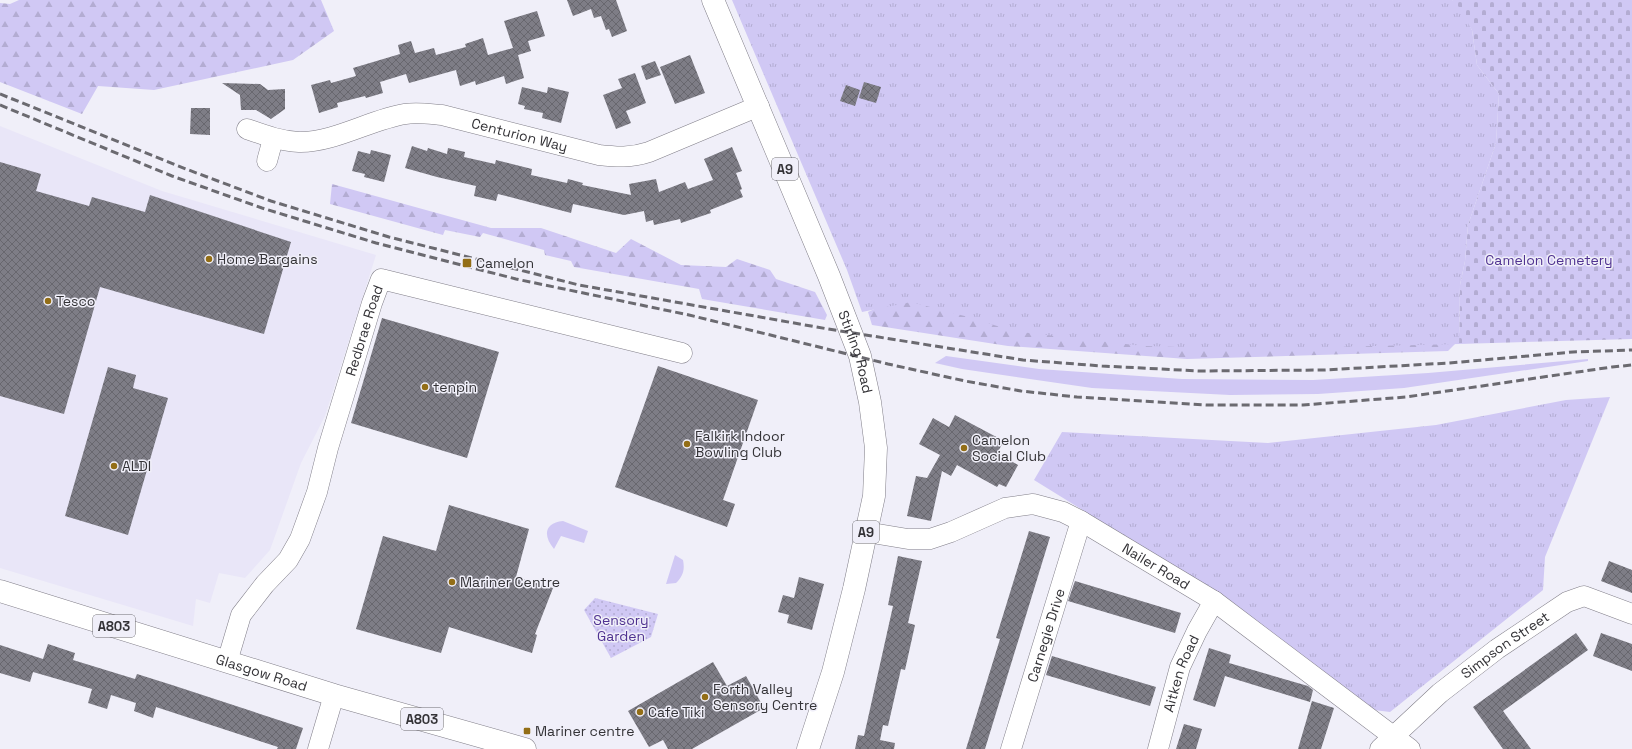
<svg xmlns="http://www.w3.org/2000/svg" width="1632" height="749" viewBox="0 0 1632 749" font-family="'Space Grotesk',sans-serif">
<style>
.built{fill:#e9e6f8}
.grass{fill:#d0c8f4}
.forest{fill:url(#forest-firs)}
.cemetery{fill:url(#cemetery-stones)}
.park{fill:url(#park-tufts)}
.garden{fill:url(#garden-dots)}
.building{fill:url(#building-cross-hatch)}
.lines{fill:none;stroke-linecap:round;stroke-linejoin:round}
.minor-casing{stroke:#807e88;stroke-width:21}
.major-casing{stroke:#807e88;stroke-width:23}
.minor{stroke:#fff;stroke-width:20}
.major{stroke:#fff;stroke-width:22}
.rail{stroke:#6b6a70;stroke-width:3;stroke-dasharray:8 4;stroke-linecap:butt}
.poi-dot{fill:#936e16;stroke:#f0eff9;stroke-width:1.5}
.labels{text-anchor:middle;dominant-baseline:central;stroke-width:3;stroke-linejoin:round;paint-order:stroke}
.shield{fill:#f0eff9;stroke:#6c6b71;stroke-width:1}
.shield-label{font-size:13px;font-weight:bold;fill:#343337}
.street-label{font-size:14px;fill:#343337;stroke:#f0eff9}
.poi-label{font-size:14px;fill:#343337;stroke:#f0eff9;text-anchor:start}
.park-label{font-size:14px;fill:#503391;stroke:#f0eff9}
</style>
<defs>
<pattern id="forest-firs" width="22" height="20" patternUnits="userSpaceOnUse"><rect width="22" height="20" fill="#d0c8f4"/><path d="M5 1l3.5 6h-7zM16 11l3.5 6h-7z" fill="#b3acd2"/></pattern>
<pattern id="cemetery-stones" width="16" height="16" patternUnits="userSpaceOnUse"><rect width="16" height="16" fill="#d0c8f4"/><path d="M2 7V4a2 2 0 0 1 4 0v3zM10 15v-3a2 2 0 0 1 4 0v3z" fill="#b3acd2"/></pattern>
<pattern id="park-tufts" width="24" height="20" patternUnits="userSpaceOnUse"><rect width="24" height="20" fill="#d0c8f4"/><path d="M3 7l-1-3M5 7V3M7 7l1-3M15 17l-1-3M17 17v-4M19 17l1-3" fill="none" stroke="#b3acd2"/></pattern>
<pattern id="garden-dots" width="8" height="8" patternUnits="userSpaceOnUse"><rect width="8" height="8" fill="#d0c8f4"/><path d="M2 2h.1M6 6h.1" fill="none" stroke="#b3acd2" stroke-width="1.8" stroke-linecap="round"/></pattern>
<pattern id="building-cross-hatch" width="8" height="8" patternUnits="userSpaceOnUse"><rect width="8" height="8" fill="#7e7d86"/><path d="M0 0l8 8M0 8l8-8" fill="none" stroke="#68676e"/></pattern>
</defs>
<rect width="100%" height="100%" fill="#f0eff9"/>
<path class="built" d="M0,126L162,191L376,255L325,416L301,463L270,550L245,578L219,573L210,603L196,599L193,626L0,568Z"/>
<path class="grass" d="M946,356L1039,369L1182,379L1313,380L1428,373L1588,359V361L1404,388L1318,394L1230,395L1092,388L962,369L935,363Z
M563,521L588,531L584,543L561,536L554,549C543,536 544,523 563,521Z
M675,555L683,560C685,570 683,576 676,583L666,584Z"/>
<path class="forest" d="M19,0H321L334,31L293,60L154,90L98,86L82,114L0,82V3L10,4Z
M332,184L491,228H541L616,253L631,239L681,265L726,267L737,259L770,270L776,279L815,292L827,315L825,320L702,299L699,289L574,267L571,261L545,255L544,250L483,233L480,237L445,230L443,235L330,204Z
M843,199L1465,334L1448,351L1187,359L1008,346L872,325L868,312L889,302Z"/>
<path class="cemetery" d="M1452,0H1632V339L1459,344L1460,285L1465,261L1468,225L1496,143L1499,94L1477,65L1472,30Z"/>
<path class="park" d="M732,0H1452L1457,4L1472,30L1477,65L1499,94L1496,143L1468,225L1465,261L1460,285L1459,344L1251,349L1143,346L1012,331L976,319L911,302L862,312L847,270Z
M1610,397L1545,557L1543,590L1390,712L1374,710L1220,595L1034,480L1062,432L1268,443L1436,425L1566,400Z"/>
<path class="garden" d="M595,598L658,614L651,637L611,658L584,610Z"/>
<path class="building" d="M567,0H616L627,31L612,37L609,29L606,30L601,16L594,18L591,9L573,16Z
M537,11L545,36L528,41L531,51L518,55L524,78L506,84L504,76L476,85L475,81L460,86L456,70L409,83L406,74L380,82L383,93L366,98L365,96L337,103L338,107L319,113L311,85L330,80L331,83L356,76L353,68L400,54L398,45L411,41L415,53L434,48L436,55L466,47L465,44L483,38L488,55L513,48L504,21Z
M690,55L705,93L675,104L660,67Z
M655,61L661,75L646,80L641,66Z
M635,73L646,103L626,111L631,123L616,129L603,95L622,88L618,79Z
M864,82L881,87L876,103L859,98Z
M222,83L260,84L268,90L285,89V109L271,119L256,110H241L240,95Z
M846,85L860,90L855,106L840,101Z
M522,87L547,93L548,87L569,92L561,123L542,118L543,113L524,109L525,106L518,104Z
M191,108H210V135L190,134Z
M412,146L427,151L428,148L447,154L448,148L465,152L464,157L495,164L496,160L532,169L531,175L567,183L568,179L583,183L582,185L631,195L629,184L656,179L659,192L685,182L688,189L713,180L704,159L732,147L742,171L736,173L742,189L740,190L743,197L710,210L711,213L681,223L680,219L654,225L653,220L646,222L644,211L624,215L573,204L571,213L498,194L496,201L474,196L476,186L437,177L405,168Z
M371,150L391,155L384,182L364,177L365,174L352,171L358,151L370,154Z
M0,162L41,174L36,191L89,206L92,197L145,212L150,195L291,242L264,334L100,287L64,414L0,396Z
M382,318L499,352L467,458L351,423Z
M658,366L758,400L723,500L735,504L727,527L615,487Z
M108,367L136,375L133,388L168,398L128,535L65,516Z
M955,415L1004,441L997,453L1018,465L1006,487L999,484L997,487L957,465L951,476L942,471L931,521L907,516L916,476L927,478L940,455L919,444L933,418L949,427Z
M449,505L529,529L516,577L553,588L535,634L537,635L532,653L449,627L441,653L356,629L383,536L436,551Z
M1029,531L1050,537L985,749H966L1000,639L996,638Z
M898,556L922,561L908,623L915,625L905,670L901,669L888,726L883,725L880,740L895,743L894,749H855L858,735L864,736L893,606L888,605Z
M1609,561L1632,570V593L1601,581Z
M799,577L824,584L812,630L787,623L789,615L778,612L783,595L794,598Z
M1075,581L1181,613L1175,633L1068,601Z
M1576,633L1588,650L1503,711L1531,749H1503L1473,707Z
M1601,633L1632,644V671L1593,656Z
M48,644L75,653L73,660L135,679L137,674L172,685L303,728L296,749H277L278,747L156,707L153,718L134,711L136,703L111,695L107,709L88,703L92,689L33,672L30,682L0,673V645L43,659Z
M1209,648L1231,655L1229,663L1308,686L1313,690L1310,702L1225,676L1215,707L1193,700Z
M1052,656L1156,687L1150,706L1046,675Z
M713,662L727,686L746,676L764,708L692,749H668L663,740L649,747L628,711Z
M1312,701L1334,708L1321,749H1298Z
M1184,724L1202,729L1196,749H1176Z"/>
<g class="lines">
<g class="minor-casing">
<g id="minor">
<path id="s1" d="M247,129C264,135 280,141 299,142C333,143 372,119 405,114C417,112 430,114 442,115L599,155C617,157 631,158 649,152L759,106"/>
<path d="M267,161L273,139"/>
<path id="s2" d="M866,532L908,539H930L951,532L1005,508L1033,504L1063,512L1081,521L1214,601L1410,749"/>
<path id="s3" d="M227,662L241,615L265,584L288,560L300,539L317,492L328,448L372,303L381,279L682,353"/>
<path d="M318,749L334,695"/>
<path id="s4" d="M1011,749L1081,521"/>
<path id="s5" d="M1158,749L1180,667L1197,631L1214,601"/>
<path id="s6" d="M1380,749L1440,693L1497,649L1567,602L1584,596L1632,614"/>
</g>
</g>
<g class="major-casing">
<g id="major">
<path id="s7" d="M713,0L829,276L860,356L870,402L876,448L874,496L854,589L833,672L808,749"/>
<path id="s8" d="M0,591L334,695L525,749"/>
</g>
</g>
<use href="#minor" class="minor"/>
<use href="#major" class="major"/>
<path class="rail" d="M0,94L186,169L271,201L389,237L579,285L828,329L1023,360L1102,366L1200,371L1324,370L1449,363L1573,352L1632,350
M0,105L172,176L262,208L376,243L516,279L689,315L888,364L965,381L1021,391L1077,397L1207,405H1303L1406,397L1612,367L1632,365"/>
</g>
<g class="poi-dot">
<circle cx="209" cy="259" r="4"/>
<rect x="462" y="258" width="10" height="10" rx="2"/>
<circle cx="48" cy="301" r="4"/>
<circle cx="425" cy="387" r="4"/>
<circle cx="687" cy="444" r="4"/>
<circle cx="964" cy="448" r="4"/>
<circle cx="114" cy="466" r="4"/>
<circle cx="452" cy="582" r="4"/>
<circle cx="705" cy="697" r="4"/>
<circle cx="640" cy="712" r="4"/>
<rect x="523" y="727" width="8" height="8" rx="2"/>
</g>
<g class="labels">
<g class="shield">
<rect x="772" y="158" width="26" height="22" rx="3"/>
<rect x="853" y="521" width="26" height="22" rx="3"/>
<rect x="93" y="615" width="42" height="22" rx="3"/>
<rect x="401" y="708" width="42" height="22" rx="3"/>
</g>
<g class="shield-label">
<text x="785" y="169">A9</text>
<text x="866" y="532">A9</text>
<text x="114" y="626">A803</text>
<text x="422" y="719">A803</text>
</g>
<g class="street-label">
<text stroke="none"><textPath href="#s1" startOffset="281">Centurion Way</textPath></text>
<text stroke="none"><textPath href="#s3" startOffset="364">Redbrae Road</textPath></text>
<text stroke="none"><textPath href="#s7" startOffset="380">Stirling Road</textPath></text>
<text stroke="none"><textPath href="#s2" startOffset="313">Nailer Road</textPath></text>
<text stroke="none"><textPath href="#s4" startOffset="119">Carnegie Drive</textPath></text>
<text stroke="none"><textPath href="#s6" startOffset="163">Simpson Street</textPath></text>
<text stroke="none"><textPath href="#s8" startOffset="274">Glasgow Road</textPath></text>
<text stroke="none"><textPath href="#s5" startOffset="79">Aitken Road</textPath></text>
</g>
<g class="poi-label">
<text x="217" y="259">Home Bargains</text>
<text x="476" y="263">Camelon</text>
<text x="56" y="301">Tesco</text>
<text x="433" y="387">tenpin</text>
<text x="695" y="436">Falkirk Indoor<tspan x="695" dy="16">Bowling Club</tspan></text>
<text x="972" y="440">Camelon<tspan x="972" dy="16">Social Club</tspan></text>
<text x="122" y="466">ALDI</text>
<text x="460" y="582">Mariner Centre</text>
<text x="713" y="689">Forth Valley<tspan x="713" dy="16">Sensory Centre</tspan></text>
<text x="648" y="712">Cafe Tiki</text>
<text x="535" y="731">Mariner centre</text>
</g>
<g class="park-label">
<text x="1549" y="260">Camelon Cemetery</text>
<text x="621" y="620">Sensory<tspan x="621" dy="16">Garden</tspan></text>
</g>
</g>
</svg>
